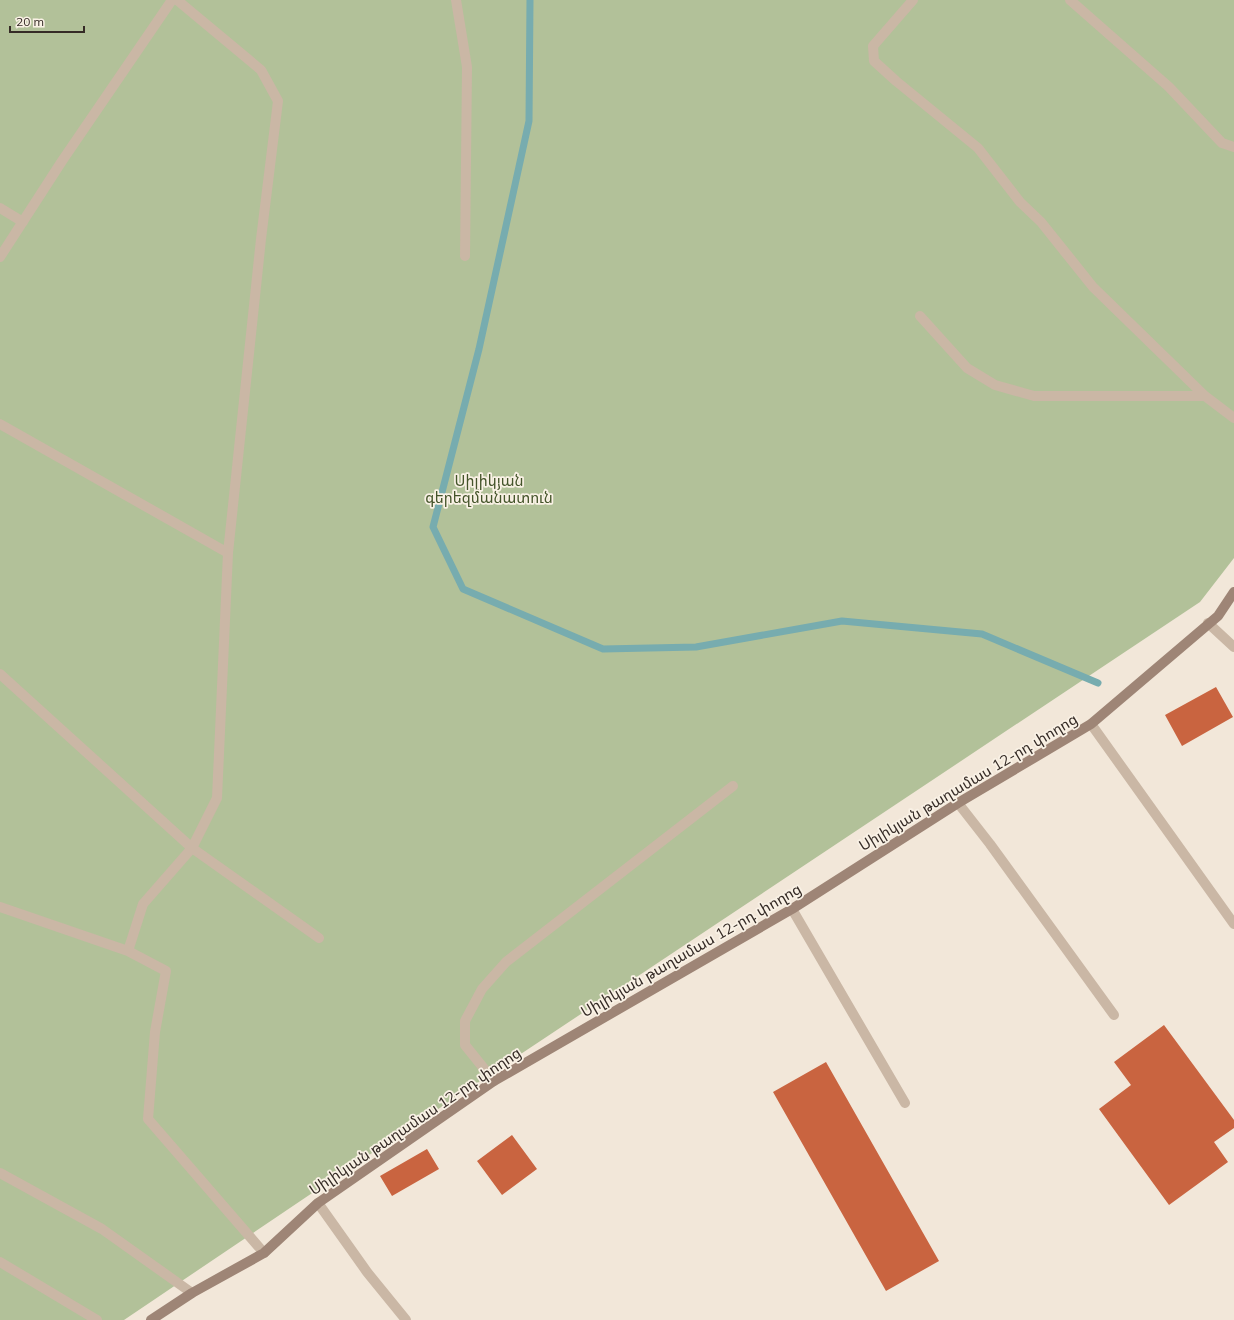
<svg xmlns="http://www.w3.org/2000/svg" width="1234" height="1320" viewBox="0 0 1234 1320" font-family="Mulish,'Noto Sans Armenian',sans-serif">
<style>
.green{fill:#b2c199}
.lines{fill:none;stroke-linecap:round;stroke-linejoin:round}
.stream{stroke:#77acaf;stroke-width:7}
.building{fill:#c96440}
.service{stroke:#cab7a5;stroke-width:10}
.minor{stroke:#cab7a5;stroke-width:10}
.secondary{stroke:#9e8576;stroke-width:10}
.labels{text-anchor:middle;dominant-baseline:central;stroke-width:3.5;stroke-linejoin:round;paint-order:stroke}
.park-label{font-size:15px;fill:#44542a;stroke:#f9f1e5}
.street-label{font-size:15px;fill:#352b26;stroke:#f9f1e5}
</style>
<rect width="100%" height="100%" fill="#f2e7d9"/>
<path class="green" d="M0,0H1234V558L1200,602L330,1181L124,1320H0Z"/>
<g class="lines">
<path class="stream" d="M530,0L529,121L479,349L433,527L463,589L603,649L696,647L842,621L982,634L1098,683"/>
</g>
<path class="building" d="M1216,687L1233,717L1182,746L1165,715Z
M1164,1025L1234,1120V1128L1214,1142L1228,1162L1169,1205L1099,1109L1131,1085L1114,1062Z
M826,1062L939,1261L886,1291L773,1092Z
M512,1135L537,1169L502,1195L477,1161Z
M427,1149L439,1169L392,1196L380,1176Z"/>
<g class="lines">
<path class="service" d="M177,0L261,70L278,101L261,239L228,553L217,798L192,848L143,904L128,951L166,971L155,1032L148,1119L264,1253
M456,0L467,67L465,256
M913,0L873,46L874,61L896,81L978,148L1020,202L1041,222L1093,287L1205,396L1234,418
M1070,0L1169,87L1222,143L1234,147
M0,208L23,222
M0,257L62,161L172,0
M920,316L967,368L995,385L1034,396H1205
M0,424L228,553
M1208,623L1234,647
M0,674L192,848L319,938
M1091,724L1234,924
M958,803L990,844L1114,1015
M0,907L128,951
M792,909L905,1103
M494,1081L465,1045V1021L482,989L506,962L733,786
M0,1173L102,1229L192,1293
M0,1262L97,1320"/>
<path class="minor" d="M318,1203L367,1272L406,1320"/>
<path class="secondary" d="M151,1320L192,1293L264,1253L318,1203L494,1081L792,909L958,803L1091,724L1218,616L1234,592"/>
</g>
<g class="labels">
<g class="park-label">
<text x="489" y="480">Սիլիկյան<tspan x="489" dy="17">գերեզմանատուն</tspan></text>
</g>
<g class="street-label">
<text transform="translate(968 782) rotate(-31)">Սիլիկյան թաղամաս 12-րդ փողոց</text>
<text transform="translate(691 950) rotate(-30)">Սիլիկյան թաղամաս 12-րդ փողոց</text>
<text transform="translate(415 1121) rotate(-34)">Սիլիկյան թաղամաս 12-րդ փողոց</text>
</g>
</g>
<path d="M10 26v6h74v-6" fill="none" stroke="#352b26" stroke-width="2"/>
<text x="16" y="26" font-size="12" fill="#352b26" stroke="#f9f1e5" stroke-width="3" paint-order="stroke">20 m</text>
</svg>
